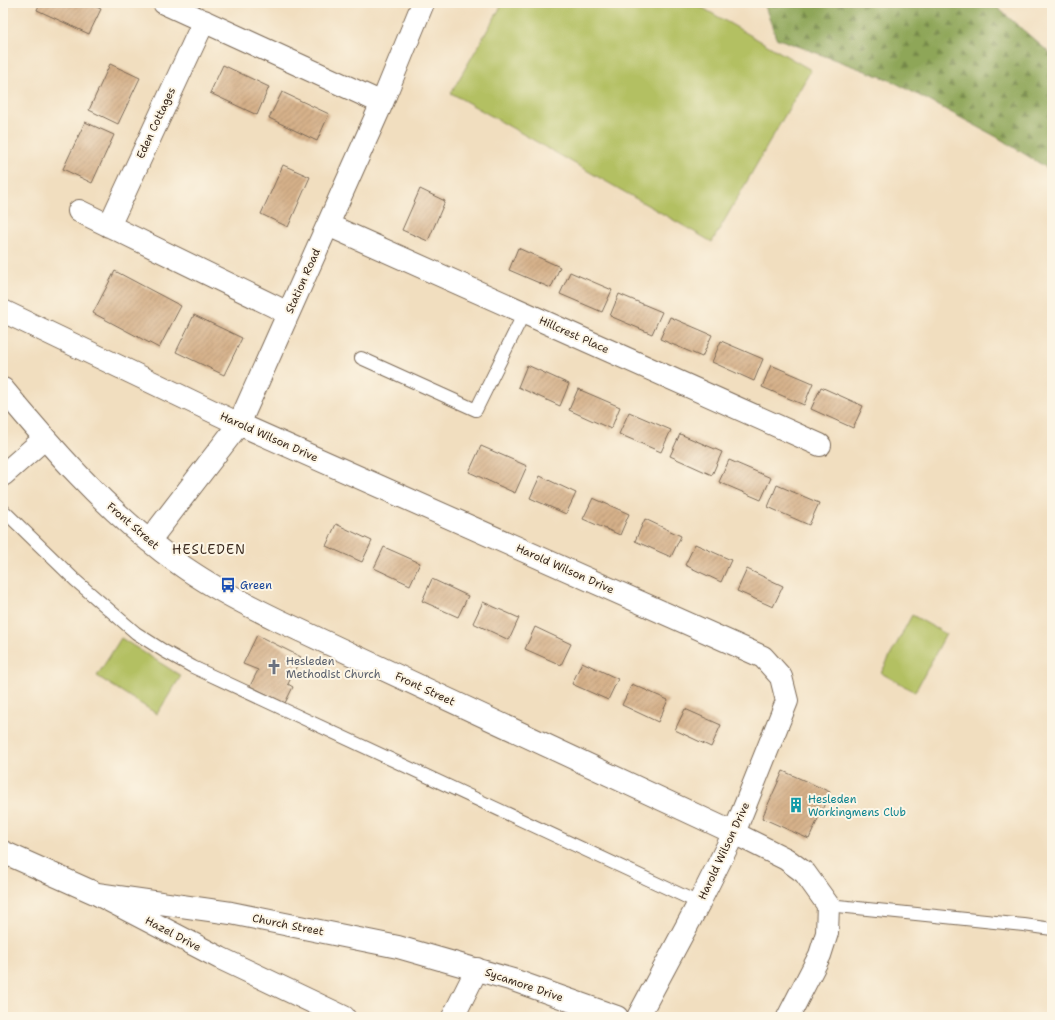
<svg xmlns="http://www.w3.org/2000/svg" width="1055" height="1020" viewBox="0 0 1055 1020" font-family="'Shantell Sans',sans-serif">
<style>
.forest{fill:url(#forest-firs);stroke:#64683b}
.green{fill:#b3c062;stroke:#777540}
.building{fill:url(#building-hatch)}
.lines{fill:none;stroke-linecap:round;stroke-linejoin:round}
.service-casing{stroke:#7b6956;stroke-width:14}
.minor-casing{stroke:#7b6956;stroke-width:24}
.service{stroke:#fff;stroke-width:12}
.minor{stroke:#fff;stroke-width:22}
.labels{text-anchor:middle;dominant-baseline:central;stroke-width:4;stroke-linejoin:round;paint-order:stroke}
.street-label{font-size:11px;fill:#3b2a1e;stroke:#fcf5e5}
.transit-label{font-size:11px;fill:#164399;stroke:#fcf5e5;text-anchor:start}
.worship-label{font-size:11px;fill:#5b616d;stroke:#fcf5e5;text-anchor:start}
.culture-label{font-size:11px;fill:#0d838f;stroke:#fcf5e5;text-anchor:start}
.quarter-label{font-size:13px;letter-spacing:1px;fill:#3b2a1e;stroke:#fcf5e5}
</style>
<defs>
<pattern id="forest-firs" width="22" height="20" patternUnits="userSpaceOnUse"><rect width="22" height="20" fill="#8ea658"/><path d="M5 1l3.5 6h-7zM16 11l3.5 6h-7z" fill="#758748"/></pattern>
<pattern id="building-hatch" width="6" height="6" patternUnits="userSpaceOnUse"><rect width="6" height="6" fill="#d6b18a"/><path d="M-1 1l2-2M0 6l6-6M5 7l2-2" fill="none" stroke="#af9070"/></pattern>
</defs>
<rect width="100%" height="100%" fill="#fcf5e5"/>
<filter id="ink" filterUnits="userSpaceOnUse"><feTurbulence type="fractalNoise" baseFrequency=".025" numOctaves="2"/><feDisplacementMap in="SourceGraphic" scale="8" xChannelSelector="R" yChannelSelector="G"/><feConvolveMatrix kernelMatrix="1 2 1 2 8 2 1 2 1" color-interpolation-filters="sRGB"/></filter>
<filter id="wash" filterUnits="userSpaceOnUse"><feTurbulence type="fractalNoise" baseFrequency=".012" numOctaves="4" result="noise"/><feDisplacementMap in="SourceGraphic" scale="16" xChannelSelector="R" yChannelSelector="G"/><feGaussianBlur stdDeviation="0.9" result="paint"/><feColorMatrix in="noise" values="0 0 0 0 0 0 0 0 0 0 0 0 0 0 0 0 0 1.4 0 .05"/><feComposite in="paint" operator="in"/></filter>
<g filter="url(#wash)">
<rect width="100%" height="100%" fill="#f1debf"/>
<path class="forest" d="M764,3H992L1052,55V171L997,137L890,80L776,38Z"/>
<path class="green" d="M503,3H694L811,70L712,242L451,93Z
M912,615L946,634L915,692L881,673Z
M121,638L181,676L157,714L97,676Z"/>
<g id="blocks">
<path class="building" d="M40,3H87L101,9L89,34L37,10Z
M110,64L140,78L118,124L89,110Z
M223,65L269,87L257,115L210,93Z
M282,92L329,114L317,141L269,118Z
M85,122L114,135L92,183L63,169Z
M283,165L310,177L288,227L261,214Z
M420,189L445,201L428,241L402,230Z
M518,248L560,267L551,288L509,270Z
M115,271L181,306L159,348L93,313Z
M570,272L612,290L602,312L560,294Z
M619,294L662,312L652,334L610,316Z
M194,315L242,338L224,375L176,352Z
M670,317L712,335L702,357L660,339Z
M721,341L763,359L754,381L712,362Z
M527,365L569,384L560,406L518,387Z
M771,365L813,383L804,405L762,387Z
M821,387L863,406L853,428L811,409Z
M578,389L620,407L611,429L569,410Z
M629,412L671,430L661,452L619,434Z
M680,434L722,452L712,475L670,456Z
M481,446L527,466L515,493L469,472Z
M729,460L771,478L761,500L719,482Z
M540,476L576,493L566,514L530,498Z
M777,485L819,503L809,525L768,507Z
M593,498L629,514L620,535L583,519Z
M645,519L681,536L671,557L635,541Z
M336,524L372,541L362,562L326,546Z
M695,544L731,560L721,582L685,565Z
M384,547L420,563L410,585L374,568Z
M747,569L783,586L773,607L737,591Z
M432,579L468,596L458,617L422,601Z
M483,602L519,618L509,640L473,623Z
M535,627L571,644L561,665L525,649Z
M257,635L301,657L288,684L293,687L285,703L250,686L258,670L243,664Z
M582,662L618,679L608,700L572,684Z
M632,684L668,700L658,722L622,705Z
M685,709L721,725L711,747L675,730Z
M783,771L830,792L809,839L762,818Z"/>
</g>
</g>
<g filter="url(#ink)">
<use href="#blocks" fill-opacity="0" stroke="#7b6956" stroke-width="1"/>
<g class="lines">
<g class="service-casing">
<path id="service" d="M361,358L476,410L524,313
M3,510L75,580L136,633L164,651L193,667L699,903
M828,905L1024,925L1052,929"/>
</g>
<g class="minor-casing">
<path id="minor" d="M164,3L382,103
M79,211L288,313
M328,225L820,445
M109,226L204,21
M3,311L239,424L763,657L781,677L787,701L734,833L699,903L638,1017
M3,389C52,448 102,505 163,552C171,558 179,564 188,570C216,589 247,605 278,620L734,833L786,859L805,873L828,905L827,933L820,955L788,1017
M3,475L44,439
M149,541L239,424L382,103L423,3
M3,852L97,894L220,958L344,1017
M97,894L231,913L398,947L513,980L617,1017
M453,1017L477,969"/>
</g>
<use href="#service" class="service"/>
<use href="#minor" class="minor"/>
</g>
</g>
<defs>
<g id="bus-bare" transform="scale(1.2)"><path d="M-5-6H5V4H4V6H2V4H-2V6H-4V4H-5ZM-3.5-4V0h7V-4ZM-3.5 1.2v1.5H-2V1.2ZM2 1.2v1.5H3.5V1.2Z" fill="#1a4fb4" stroke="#fcf5e5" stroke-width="2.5" paint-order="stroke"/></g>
<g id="church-bare" transform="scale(1.2)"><path d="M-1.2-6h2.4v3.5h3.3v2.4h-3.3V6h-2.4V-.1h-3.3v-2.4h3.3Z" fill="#6b7280" stroke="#fcf5e5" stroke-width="2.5" paint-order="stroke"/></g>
<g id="building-bare" transform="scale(1.2)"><path d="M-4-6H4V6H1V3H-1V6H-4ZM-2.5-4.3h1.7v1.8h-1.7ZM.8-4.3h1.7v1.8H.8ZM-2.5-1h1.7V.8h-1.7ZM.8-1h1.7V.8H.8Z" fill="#0f9aa8" stroke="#fcf5e5" stroke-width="2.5" paint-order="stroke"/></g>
</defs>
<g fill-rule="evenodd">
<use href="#bus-bare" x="228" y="585"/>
<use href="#church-bare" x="274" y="667"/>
<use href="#building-bare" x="796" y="805"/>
</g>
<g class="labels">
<g class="street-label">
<text transform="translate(156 123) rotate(-65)">Eden Cottages</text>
<text transform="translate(303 281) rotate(-66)">Station Road</text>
<text transform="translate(574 335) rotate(24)">Hillcrest Place</text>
<text transform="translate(269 437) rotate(24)">Harold Wilson Drive</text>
<text transform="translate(133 526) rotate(41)">Front Street</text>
<text transform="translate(565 569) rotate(24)">Harold Wilson Drive</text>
<text transform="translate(425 689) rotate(25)">Front Street</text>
<text transform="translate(724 851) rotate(-65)">Harold Wilson Drive</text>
<text transform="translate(288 925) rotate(11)">Church Street</text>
<text transform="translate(173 934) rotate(28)">Hazel Drive</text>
<text transform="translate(524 985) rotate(19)">Sycamore Drive</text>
</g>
<g class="transit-label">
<text x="240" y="585">Green</text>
</g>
<g class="worship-label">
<text x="286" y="661">Hesleden<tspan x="286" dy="13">Methodist Church</tspan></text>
</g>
<g class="culture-label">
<text x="808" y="799">Hesleden<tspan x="808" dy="13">Workingmens Club</tspan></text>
</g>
<g class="quarter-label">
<text x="209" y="549">HESLEDEN</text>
</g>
</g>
<rect width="1055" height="1020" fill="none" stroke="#fcf5e5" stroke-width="16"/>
</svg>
